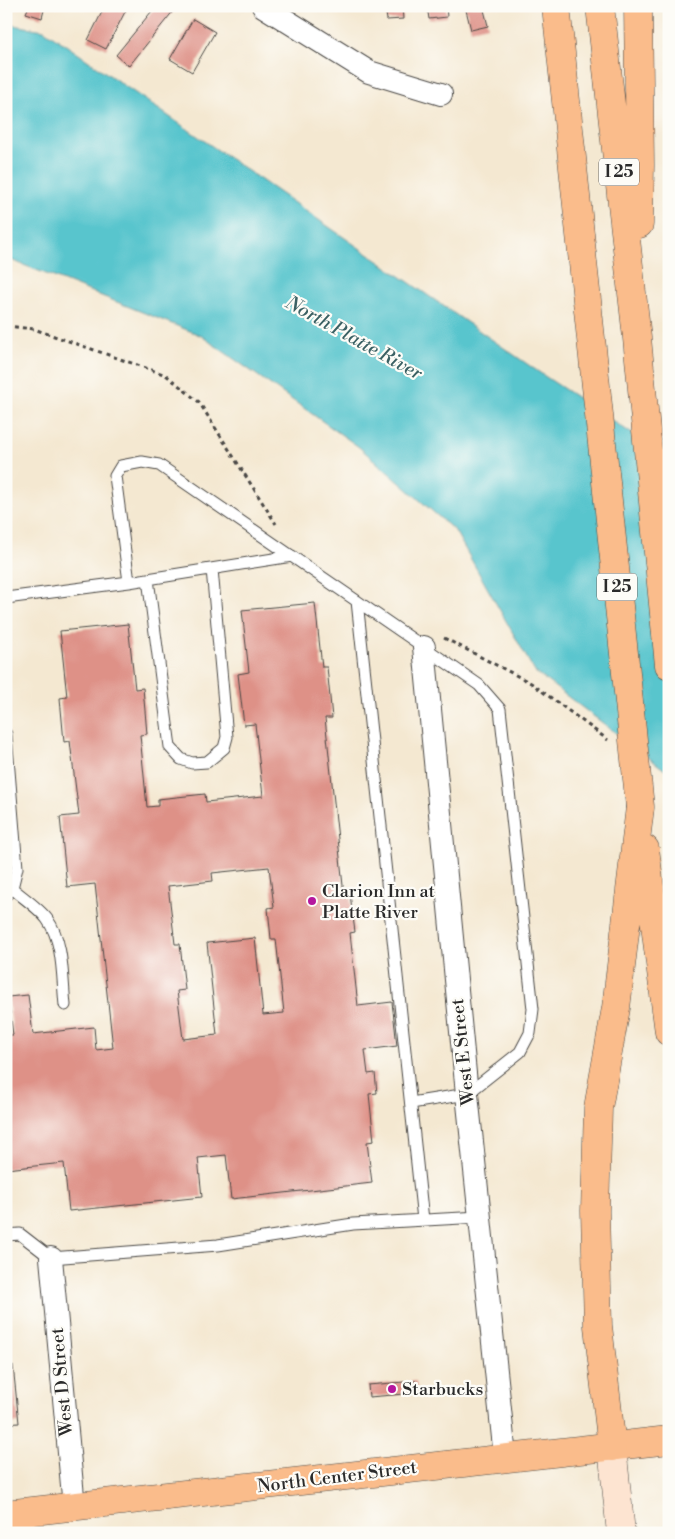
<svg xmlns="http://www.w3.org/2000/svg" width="675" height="1539" viewBox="0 0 675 1539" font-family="'Libre Bodoni',serif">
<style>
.water{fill:#58c5cd;stroke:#42787c}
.building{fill:#de9187;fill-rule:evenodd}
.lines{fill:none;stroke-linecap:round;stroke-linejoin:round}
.lane-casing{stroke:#494744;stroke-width:13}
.street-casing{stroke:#494744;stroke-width:24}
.secondary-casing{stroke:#494744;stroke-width:29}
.primary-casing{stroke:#494744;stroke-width:29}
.highway-casing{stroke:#494744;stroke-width:29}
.path{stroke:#494744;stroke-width:3;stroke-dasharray:4 4;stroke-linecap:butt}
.lane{stroke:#fff;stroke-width:11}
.street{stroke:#fff;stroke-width:22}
.secondary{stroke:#fde4d1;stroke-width:28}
.primary{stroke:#fabc8b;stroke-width:28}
.highway{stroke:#fabc8b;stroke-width:28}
.highway-bridge-casing{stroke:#494744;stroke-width:29;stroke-linecap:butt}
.highway-bridge{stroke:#fabc8b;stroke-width:28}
.poi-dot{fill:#b5179e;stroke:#fdfcf7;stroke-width:2}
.labels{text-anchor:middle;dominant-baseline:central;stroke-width:4.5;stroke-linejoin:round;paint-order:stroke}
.shield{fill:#fdfcf7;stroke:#6a6a68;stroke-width:1}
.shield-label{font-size:16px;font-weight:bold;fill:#2b2b2b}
.poi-label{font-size:18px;fill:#2b2b2b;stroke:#fdfcf7;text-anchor:start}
.street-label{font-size:18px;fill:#2b2b2b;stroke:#fdfcf7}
.water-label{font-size:19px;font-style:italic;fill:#3b6164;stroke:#fdfcf7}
</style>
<rect width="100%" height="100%" fill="#fdfcf7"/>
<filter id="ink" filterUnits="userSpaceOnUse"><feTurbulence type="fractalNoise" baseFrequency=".02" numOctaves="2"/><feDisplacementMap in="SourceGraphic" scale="10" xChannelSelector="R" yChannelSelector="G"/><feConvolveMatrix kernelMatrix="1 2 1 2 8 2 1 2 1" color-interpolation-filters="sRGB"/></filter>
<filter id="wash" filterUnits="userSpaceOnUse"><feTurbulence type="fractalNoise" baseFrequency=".0096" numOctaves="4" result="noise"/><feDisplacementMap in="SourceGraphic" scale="20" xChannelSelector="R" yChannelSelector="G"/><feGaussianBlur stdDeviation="1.12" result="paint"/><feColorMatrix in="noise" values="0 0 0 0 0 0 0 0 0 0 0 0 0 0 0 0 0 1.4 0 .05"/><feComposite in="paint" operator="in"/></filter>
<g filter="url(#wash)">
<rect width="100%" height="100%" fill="#f4e8d1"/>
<path class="water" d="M6,24L44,30L546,377L669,458V773L535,672L455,531L359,447L200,335L6,258Z"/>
<g id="blocks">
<path class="building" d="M29,6H45L42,18L26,13Z
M105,6H128L106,49L88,40Z
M156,6H169L174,10L129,66L116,55Z
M385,6H402L403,19L387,20Z
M427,6H446L447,17L429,19Z
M465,6H483L488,26L471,30Z
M193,19L215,32L192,72L170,59Z
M315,603L322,667H327L332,718H325L344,895L350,894L355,932L350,933L358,1006L392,1002L397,1046L365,1050L368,1074L375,1073L377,1093L369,1094L374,1141L367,1142L372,1183L231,1199L226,1155L198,1158L202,1197L69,1211L64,1163L6,1169V1035H13L8,997L28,995L33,1034L94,1027L96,1050L113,1048L95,884L67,887L60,817L79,815L70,741L64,742L60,698L67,697L60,631L128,624L135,689L143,688L147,734L140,735L147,807L158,806V799L205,794L206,802L263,796L255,724L244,725L238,674L249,672L242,610ZM269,867L274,907L268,908L271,939H276L284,1013L263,1015L255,938L207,943L217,1035L183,1039L177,991L185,990L180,944H175L168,886L213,881L212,873Z
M13,1365L19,1423L6,1424V1366Z
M416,1381L417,1393L369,1397L368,1385Z"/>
</g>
</g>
<g filter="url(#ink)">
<use href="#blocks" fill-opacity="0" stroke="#494744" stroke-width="1"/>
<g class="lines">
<g class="lane-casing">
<path id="lane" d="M148,579L170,747L181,759L192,763L207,762L224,748L227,737L212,569
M129,582L115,476L121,466L142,462L159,465L479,685L500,709L533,1009L530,1033L520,1052L467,1094L411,1103
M6,598L129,582L292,556
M357,601L423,1220
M6,734L17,868L12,888L6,895
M12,888C22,897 39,908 47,919C64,942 62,978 65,1005
M6,1235L20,1234L51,1258L218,1245L353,1224L480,1217"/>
</g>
<g class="street-casing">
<path id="street" d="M263,6L369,72L441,94
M424,647L467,1094L505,1457
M51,1258L74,1507"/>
</g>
<g class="secondary-casing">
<path id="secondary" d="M612,1447L621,1533"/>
</g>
<g class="primary-casing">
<path id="primary" d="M6,1514L669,1440"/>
</g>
<g class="highway-casing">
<path id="highway" d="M556,6L594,367
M600,6L637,338L669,665
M638,6L640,165L639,224
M645,849L669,1032
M612,1447L598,1326L595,1211L598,1108L616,1008L640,807"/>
</g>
<path class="path" d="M6,326L34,329L166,375L199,402L276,524
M444,638L531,683L608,740"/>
<use href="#lane" class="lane"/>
<use href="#street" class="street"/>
<use href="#secondary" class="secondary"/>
<use href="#primary" class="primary"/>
<use href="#highway" class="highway"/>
<g class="highway-bridge-casing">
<path id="highway-bridge" d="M594,367L640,807"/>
</g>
<use href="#highway-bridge" class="highway-bridge"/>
</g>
</g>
<g class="poi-dot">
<circle cx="312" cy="901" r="5"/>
<circle cx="392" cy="1389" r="5"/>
</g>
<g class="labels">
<g class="shield">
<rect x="599" y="158.5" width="40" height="27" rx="4"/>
<rect x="597" y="573.5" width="40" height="27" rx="4"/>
</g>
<g class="shield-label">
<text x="619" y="172">I 25</text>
<text x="617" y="587">I 25</text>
</g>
<g class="poi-label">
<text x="322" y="891">Clarion Inn at<tspan x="322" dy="21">Platte River</tspan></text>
<text x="402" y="1389">Starbucks</text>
</g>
<g class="street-label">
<text transform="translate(463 1052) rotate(-96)">West E Street</text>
<text transform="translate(62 1382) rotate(-95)">West D Street</text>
<text transform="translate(337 1477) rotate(-7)">North Center Street</text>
</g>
<g class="water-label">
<text transform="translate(354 338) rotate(29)">North Platte River</text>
</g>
</g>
<rect width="675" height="1539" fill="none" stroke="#fdfcf7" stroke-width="25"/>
</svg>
